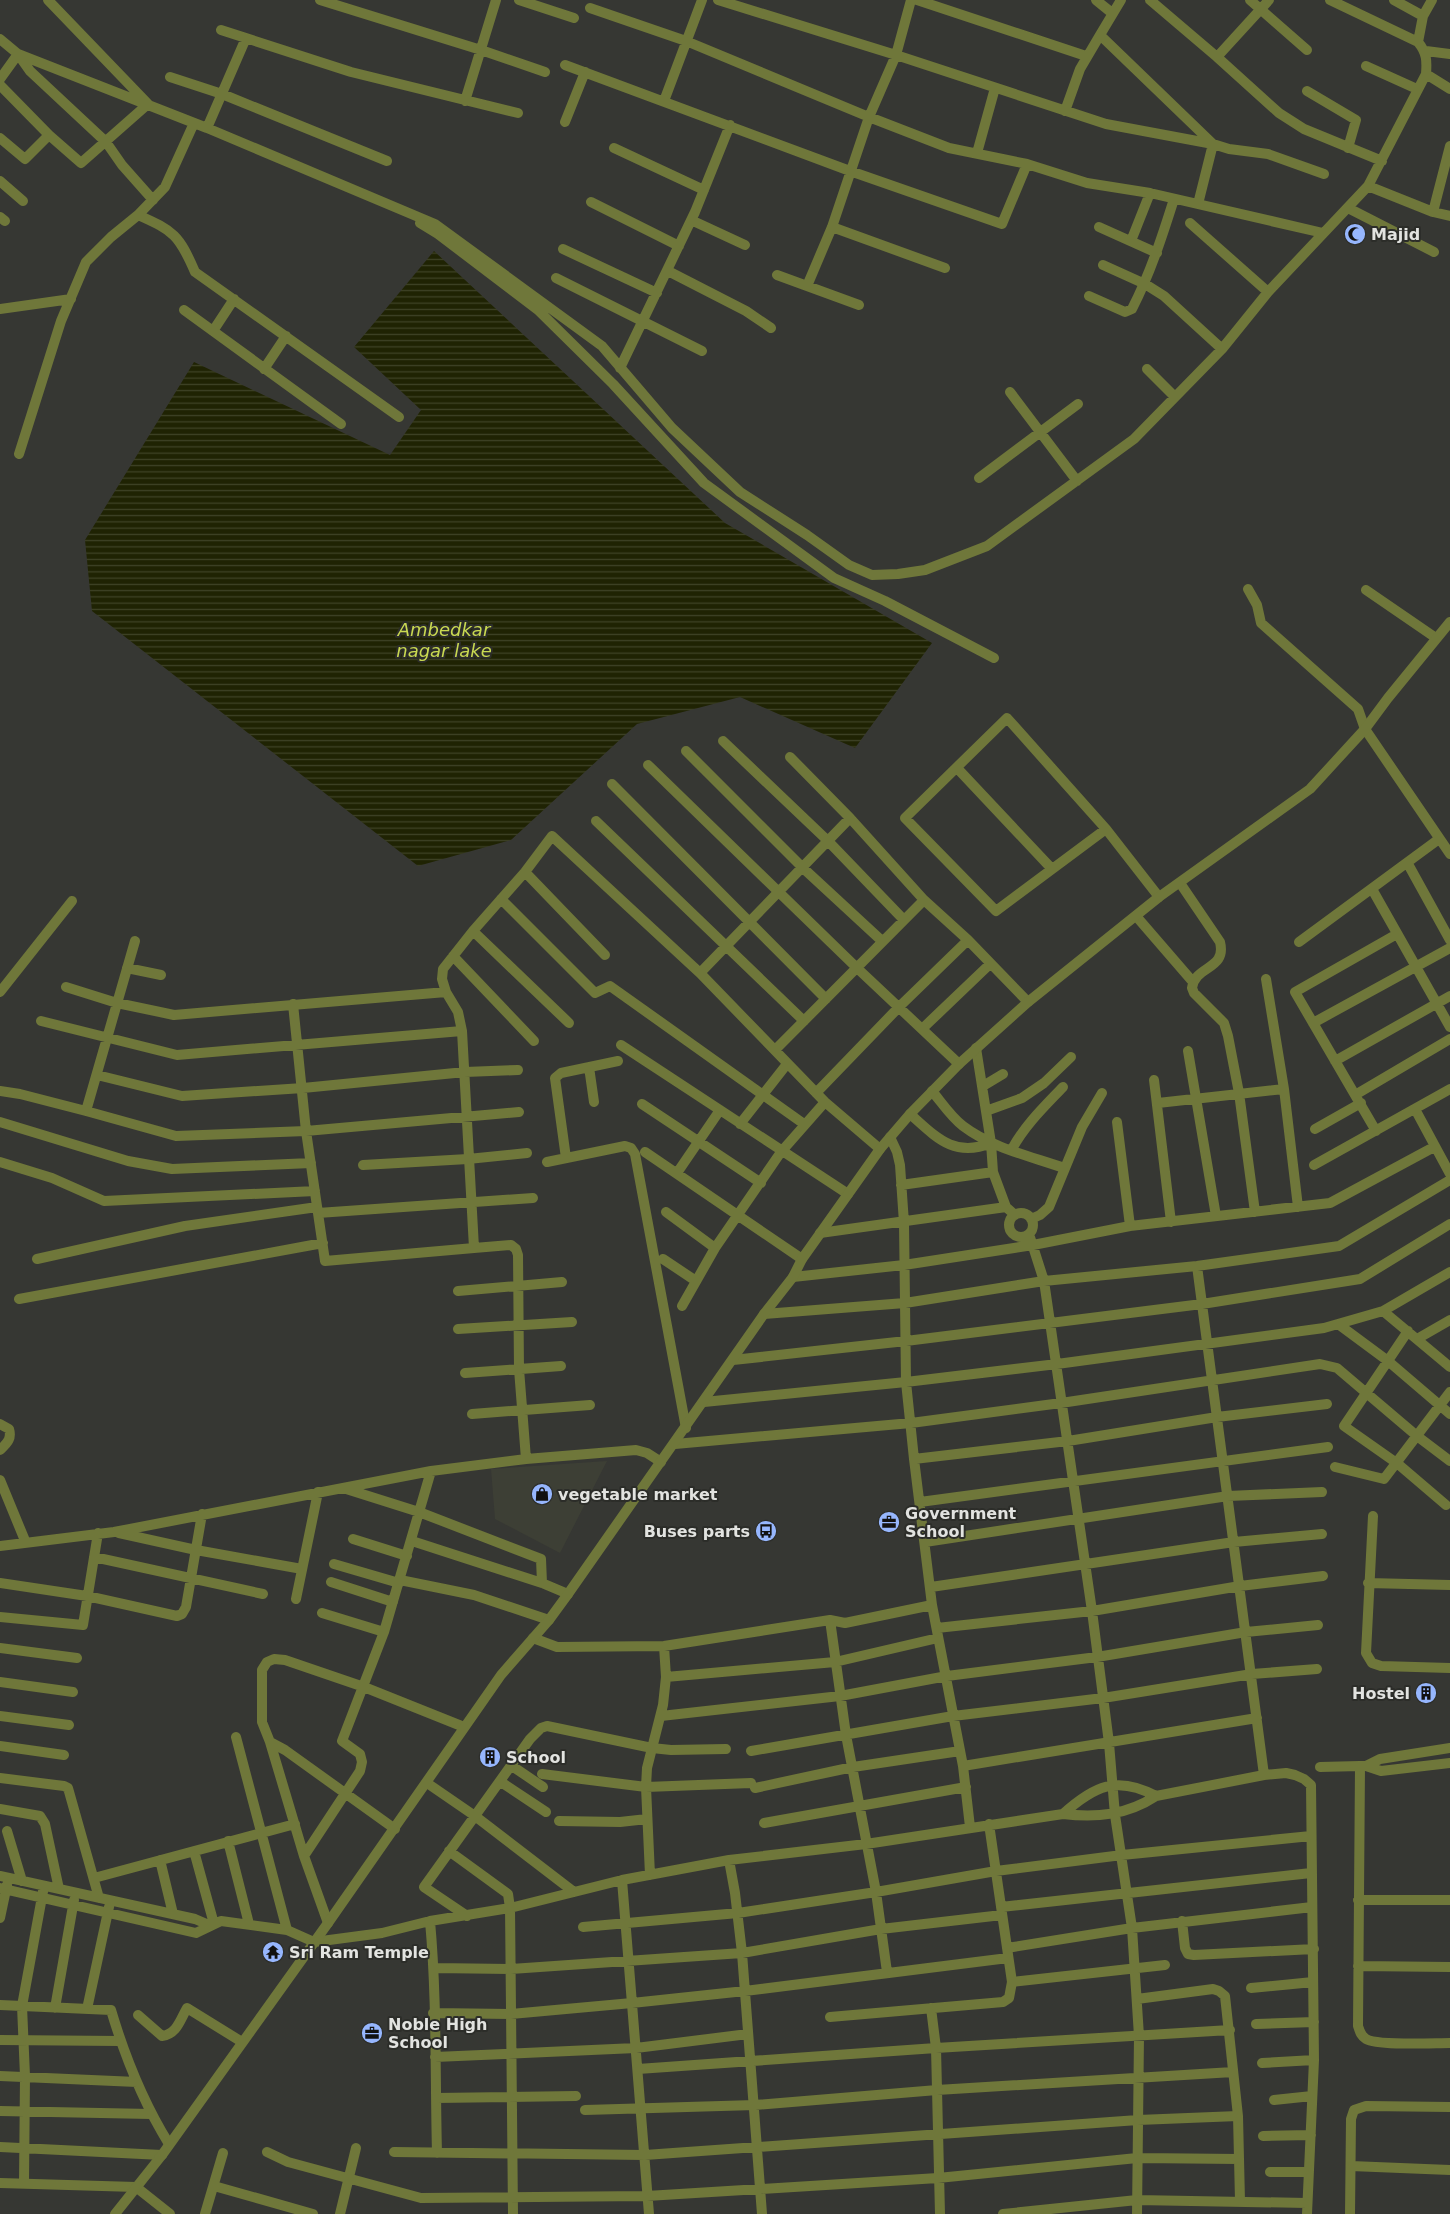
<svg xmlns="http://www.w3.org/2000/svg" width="1450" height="2214" viewBox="0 0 1450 2214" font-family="'DejaVu Sans',sans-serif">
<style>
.built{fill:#3d3f35}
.water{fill:url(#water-rules)}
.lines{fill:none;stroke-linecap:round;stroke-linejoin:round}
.minor{stroke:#6f773a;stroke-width:10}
.tertiary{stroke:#6f773a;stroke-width:10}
.labels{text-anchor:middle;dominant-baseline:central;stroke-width:4;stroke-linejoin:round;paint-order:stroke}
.poi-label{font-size:16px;font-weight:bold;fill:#e2e3e0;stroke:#2c2d29;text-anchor:start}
.water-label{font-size:18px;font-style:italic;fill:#c9d951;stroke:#2c2d29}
</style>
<defs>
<pattern id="water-rules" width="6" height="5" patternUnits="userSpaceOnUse" patternTransform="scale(1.25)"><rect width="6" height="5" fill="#1f2303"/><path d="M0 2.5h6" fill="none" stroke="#3f4327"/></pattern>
</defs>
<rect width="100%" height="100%" fill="#363733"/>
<path class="built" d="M607,1461L560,1553L495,1519L491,1469Z"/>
<path class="water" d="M434,251L725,523L932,643L855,748L740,697L637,724L511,840L418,866L92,611L85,540L194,362L390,455L421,410L354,347Z"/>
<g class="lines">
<path class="minor" d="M320,0L481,50L545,72
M519,0L574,18
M718,0L896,55L1106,124L1213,144L1229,149L1268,154L1324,174
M917,0L1086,56
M1096,0L1112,13
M1121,0L1100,35L1213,144L1198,204
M1150,0L1217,57L1279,113L1304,129L1382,161
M1250,0L1307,50
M1330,0L1418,42
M1394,0L1423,16
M1432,0L1423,16L1418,42C1427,53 1427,61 1426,74L1368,186L1433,212L1450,216
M590,8L686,41L869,117L949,148L1027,164L1087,183L1150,193L1323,233
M221,30L351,72L518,113
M0,39L18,54L207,128L435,224L602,346L672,428L740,492L807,535L849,565L872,575L898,574L925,570L987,546L1134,439L1222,349L1268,292L1368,186
M1426,51L1450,54
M1217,57L1269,0
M565,65L850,171L1002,224L1027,164
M1366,66L1417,89
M1426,74L1450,89
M170,77L222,94L387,161
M0,79L18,54L30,71L106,142L122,165L153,200
M0,85L49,135L81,163L148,104L48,0
M1307,91L1356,120L1348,148
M465,101L496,0
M664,101L702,0
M1065,111L1080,69L1100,35
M565,122L585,72
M194,123L165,187L138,215C174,231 179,235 195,272L399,417
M207,128L246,38
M0,138L25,159L49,135
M614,148L704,190
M977,153L995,88
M0,181L23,201
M591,202L679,246
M1348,208L1434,252
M1433,212L1450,146
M0,217L5,221
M691,220L745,245
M420,223L438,234L538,310L613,384L704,483L834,578L885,601L994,658
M1190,223L1268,292
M832,227L945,268
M1099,227L1157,253
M1131,241L1150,193
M563,249L657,293
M1103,265L1145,284L1164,296L1222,349
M668,271L746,311L771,328
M777,275L859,305
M556,278L702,351
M807,286L832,227L869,117L896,55L911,0
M1089,296L1125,312L1132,309C1150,274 1162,237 1174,199
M0,309L71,299
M184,310L341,424
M213,331L234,299
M620,368L695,212L730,125
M264,369L286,336
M1147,369L1175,397
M1010,392L1077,481
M19,454L61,321L86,262L111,237L138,215
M979,478L1078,404
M1248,589L1257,605L1261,623L1358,709L1365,729L1450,854
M1366,590L1436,638
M723,741L828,841L904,920
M686,751L803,868L882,941
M790,757L850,818L924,900L968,940L1028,1002
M648,765L857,968L959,1064
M957,768L1052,869
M612,784L826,999
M596,821L804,1021
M1106,829L996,911L905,818L1007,718L1106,829L1159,897
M1408,864L1450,940
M525,872L605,955
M1180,883L1220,942C1227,970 1195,965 1192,988L1194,993L1224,1023L1228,1036L1239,1093L1255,1212
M1372,889L1450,1027
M501,899L595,993L610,986L804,1124
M1136,916L1193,982
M473,931L569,1023
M1299,942L1439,839
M453,956L534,1041
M127,968L161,975
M700,973L850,818
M1266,979L1284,1089L1298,1207
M66,987L117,1003L174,1015L446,992
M0,992L72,901
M293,1004L306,1131L325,1261L474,1248
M41,1021L177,1055L462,1031
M1313,1023L1450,948
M922,1029L990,964
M621,1045L848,1194
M976,1048L991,1143L993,1172L1006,1207L1015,1215
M775,1050L924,900
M1188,1051L1216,1216
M1335,1061L1450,996
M589,1067L594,1102
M97,1075L182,1096L303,1088L465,1072L518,1070
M1154,1080L1171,1222
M983,1086L1003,1074
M0,1091L20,1094L86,1111L176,1136L306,1131L519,1112
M932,1091C942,1103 951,1117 963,1126C992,1148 1030,1156 1064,1168
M816,1093L900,1006L968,940
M1355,1095L1450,1039
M1158,1103L1284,1089
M642,1104L761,1183
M1415,1109L1450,1174
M86,1111L135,941
M986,1111L1022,1098L1044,1083L1071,1057
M910,1114C936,1137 954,1158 991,1143
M0,1122L128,1161L172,1169L311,1163
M1117,1122L1130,1226
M740,1124L787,1064
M1315,1129L1361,1103
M1376,1131L1295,992L1397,934
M890,1137L897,1152L900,1165L904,1223L906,1382L914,1459L932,1605L963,1766L970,1827
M1012,1149C1025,1125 1044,1107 1063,1087
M645,1152L802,1259
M566,1158L555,1078L561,1073L618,1061
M0,1162L52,1178L104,1201L315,1191
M547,1162L625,1146L631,1148L635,1154L686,1428
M363,1165L468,1159L527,1153
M1314,1165L1450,1089
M677,1173L720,1110
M901,1185L993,1172
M666,1212L715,1248
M318,1213L533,1198
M1009 1225a12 12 0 1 1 24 0a12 12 0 1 1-24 0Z
M1031,1219L1040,1215L1049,1207L1082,1127L1102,1093
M820,1233L1006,1207
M1029,1234L1044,1281L1092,1611L1109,1743L1115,1815L1132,1928L1139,2036L1137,2214
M37,1259L185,1226L317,1207
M663,1259L696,1281
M1197,1266L1264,1775
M793,1277L904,1265L1033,1245L1130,1226L1330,1203L1434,1147
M458,1291L562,1282
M19,1299L323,1243
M682,1306L715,1248L781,1152L825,1102
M1383,1311L1450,1367
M764,1314L905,1303L1044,1281L1197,1266L1339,1246L1450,1180
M1338,1324L1388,1361L1450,1414
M458,1329L572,1322
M1408,1331L1344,1426L1398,1464L1446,1505
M1417,1339L1450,1320
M733,1360L906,1341L1202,1304L1360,1279L1450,1224
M465,1373L561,1366
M704,1402L906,1382L1057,1364L1324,1328L1383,1311L1450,1272
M472,1414L590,1405
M0,1424L9,1429C12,1439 7,1443 0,1450
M675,1444L911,1423L1061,1403L1320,1364L1337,1368L1417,1436L1450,1461
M526,1459L519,1369L518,1255L516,1249L511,1245L474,1248L462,1031L458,1012L446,992L442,979L443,969L473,931L525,872L552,836L700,973L825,1102L880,1149
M914,1459L1068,1441L1217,1417L1327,1404
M1335,1467L1384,1479L1450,1392
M0,1480L26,1543
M343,1488L419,1512L541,1559L542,1583
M920,1502L1328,1447
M1373,1516L1366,1653L1372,1663L1381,1666L1450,1668
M119,1533L196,1550L302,1569
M353,1539L407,1556
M412,1541L542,1583L568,1594
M925,1542L1228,1496L1322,1492
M0,1546L114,1532L431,1471L526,1459L636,1450L647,1453L661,1462
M94,1557L263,1594
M334,1564L399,1583
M400,1580L474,1595L549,1620
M331,1582L393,1602
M0,1583L87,1596L177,1616L182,1614L186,1607L202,1514
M1368,1583L1450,1585
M931,1587L1234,1542L1322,1534
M296,1599L318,1492
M322,1613L384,1632
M0,1617L83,1625L98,1533
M830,1620L846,1735L876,1892L887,1972
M937,1628L1092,1611L1240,1586L1323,1576
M533,1638L557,1647L664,1646L830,1620L845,1623L932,1605
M0,1648L77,1658
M666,1677L835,1662L938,1638
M0,1682L73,1692
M0,1716L69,1725
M661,1716L840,1696L947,1676L1097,1657L1246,1632L1318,1625
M236,1737L287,1930
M270,1742L285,1750L395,1829
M0,1746L64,1755
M1450,1748L1380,1759L1366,1766H1360L1358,2026C1360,2032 1361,2036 1366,2039C1378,2046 1433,2043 1450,2043
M751,1751L953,1716L1103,1698L1252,1674L1317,1669
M512,1766L543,1787
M963,1766L1257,1718
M1366,1766L1381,1771L1450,1763
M1320,1767L1360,1766
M542,1774L646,1787L751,1783
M0,1778L64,1786L68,1788L99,1898
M501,1782L546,1812
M427,1783L475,1816L574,1892
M755,1788L853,1767L960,1751
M1156,1796L1264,1775L1286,1773L1295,1775L1304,1779L1311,1785L1314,2060L1307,2214
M0,1809L40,1816L45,1824L59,1889
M559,1821L620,1822L647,1819
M764,1823L966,1787
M7,1831L22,1881
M228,1841L249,1924
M194,1851L214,1924
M449,1851L508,1894L510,1908L513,2214
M304,1856L360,1771L362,1762L360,1754L342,1741L384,1632L431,1471
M160,1860L173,1914
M729,1860L735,1893L742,1953L762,2214
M650,1875L646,1787L647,1768L663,1705L666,1677L664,1646
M0,1876L195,1919L209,1925
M94,1878L295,1824
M622,1880L649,2214
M0,1888L196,1933L221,1921L287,1930L314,1942L382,1933L430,1921L510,1908L622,1880L729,1860L866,1844L1063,1814C1097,1818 1127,1815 1156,1796C1117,1775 1094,1786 1063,1814
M1358,1900H1450
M1001,1907L1311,1873
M467,1916L424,1887L530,1739L541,1728L547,1726L652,1748L671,1750L726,1749
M0,1918L7,1885
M430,1921C437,1998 435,2076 437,2153
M1182,1921L1185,1948L1188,1954L1194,1955L1314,1949
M328,1923L304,1856L270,1742L262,1722V1670L267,1662L274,1659L285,1660L364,1687L464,1727
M583,1927L738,1913L876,1892L996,1871L1122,1855L1311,1836
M1007,1948L1132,1928L1312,1907
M1358,1966L1450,1967
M434,1968L511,1969L742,1953L881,1929L1002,1915
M1012,1982L1165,1965
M1251,1988L1313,1982
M1137,1999L1213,1989L1219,1991L1225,1996L1238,2116L1240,2201
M0,2005L111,2010C125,2057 143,2102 169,2144
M55,2008L74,1900
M931,2008L936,2048L940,2214
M87,2009L109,1907
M433,2013L511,2014L632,2003L745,1991L1008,1958
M138,2015L162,2036C177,2034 180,2020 187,2008L242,2042
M830,2017L1003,2002L1009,1998L1012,1982L989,1824
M1256,2024L1314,2022
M0,2040L120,2041
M435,2057L636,2048L748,2034
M1262,2063L1314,2060
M638,2069L936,2048L1230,2030
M0,2076L137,2082
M436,2098L576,2096
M1274,2100L1312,2096
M585,2110L755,2105L937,2090L1233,2072
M0,2111L151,2114
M1263,2136L1311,2135
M0,2147L162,2155
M267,2152L288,2162L421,2198L647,2196L938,2178L1137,2158L1239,2159
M394,2152L645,2155L1138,2120L1238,2116
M1351,2166L1450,2170
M1270,2172H1309
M0,2183L136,2187L170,2214
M24,2183L25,2076L22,2006L44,1886
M214,2186L313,2214
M205,2214L223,2153
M340,2214L356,2148
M1003,2214L1137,2200L1307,2203
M1350,2214L1351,2119L1354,2110L1366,2106L1450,2107"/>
<path class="tertiary" d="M115,2214L162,2155L328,1923L501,1675L549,1620L568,1594L764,1314L793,1277L802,1259L880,1149L910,1114L959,1064L1028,1002L1159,897L1310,789L1365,729L1388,698L1450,622"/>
</g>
<defs>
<g id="mosque-disc" transform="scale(1.125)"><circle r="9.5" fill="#96b6fd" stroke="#2c2d29"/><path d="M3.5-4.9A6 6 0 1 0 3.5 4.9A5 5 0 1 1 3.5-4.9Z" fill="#111"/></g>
<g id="shop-disc" transform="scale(1.125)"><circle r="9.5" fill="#96b6fd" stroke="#2c2d29"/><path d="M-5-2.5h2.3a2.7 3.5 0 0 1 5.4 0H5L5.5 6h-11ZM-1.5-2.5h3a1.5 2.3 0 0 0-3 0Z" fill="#111"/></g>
<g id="office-disc" transform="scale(1.125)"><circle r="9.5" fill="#96b6fd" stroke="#2c2d29"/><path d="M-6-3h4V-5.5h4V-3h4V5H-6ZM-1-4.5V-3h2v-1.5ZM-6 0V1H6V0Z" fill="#111"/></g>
<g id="bus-disc" transform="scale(1.125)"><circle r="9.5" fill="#96b6fd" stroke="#2c2d29"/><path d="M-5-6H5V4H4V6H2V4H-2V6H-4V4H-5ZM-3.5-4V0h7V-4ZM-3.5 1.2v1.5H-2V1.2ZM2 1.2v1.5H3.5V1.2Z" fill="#111"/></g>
<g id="building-disc" transform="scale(1.125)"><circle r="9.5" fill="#96b6fd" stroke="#2c2d29"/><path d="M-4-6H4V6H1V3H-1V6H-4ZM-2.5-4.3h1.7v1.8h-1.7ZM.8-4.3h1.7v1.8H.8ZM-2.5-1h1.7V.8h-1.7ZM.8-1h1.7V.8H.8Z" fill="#111"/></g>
<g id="temple-disc" transform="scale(1.125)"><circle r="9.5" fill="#96b6fd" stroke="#2c2d29"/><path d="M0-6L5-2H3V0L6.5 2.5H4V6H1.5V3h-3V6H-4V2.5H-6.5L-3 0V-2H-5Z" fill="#111"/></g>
</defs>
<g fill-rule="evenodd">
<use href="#mosque-disc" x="1355" y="234"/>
<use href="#shop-disc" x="542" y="1494"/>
<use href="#office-disc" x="889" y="1522"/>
<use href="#bus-disc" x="766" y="1531"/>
<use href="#building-disc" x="1426" y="1693"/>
<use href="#building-disc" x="490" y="1757"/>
<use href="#temple-disc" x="273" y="1952"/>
<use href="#office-disc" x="372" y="2033"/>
</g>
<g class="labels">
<g class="poi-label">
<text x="1371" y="234">Majid</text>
<text x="558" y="1494">vegetable market</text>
<text x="905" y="1513">Government<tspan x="905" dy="18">School</tspan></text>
<text x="750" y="1531" text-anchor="end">Buses parts</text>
<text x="1410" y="1693" text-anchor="end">Hostel</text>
<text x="506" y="1757">School</text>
<text x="289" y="1952">Sri Ram Temple</text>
<text x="388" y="2024">Noble High<tspan x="388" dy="18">School</tspan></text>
</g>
<g class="water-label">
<text x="444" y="629">Ambedkar<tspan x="444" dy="21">nagar lake</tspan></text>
</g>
</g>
</svg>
